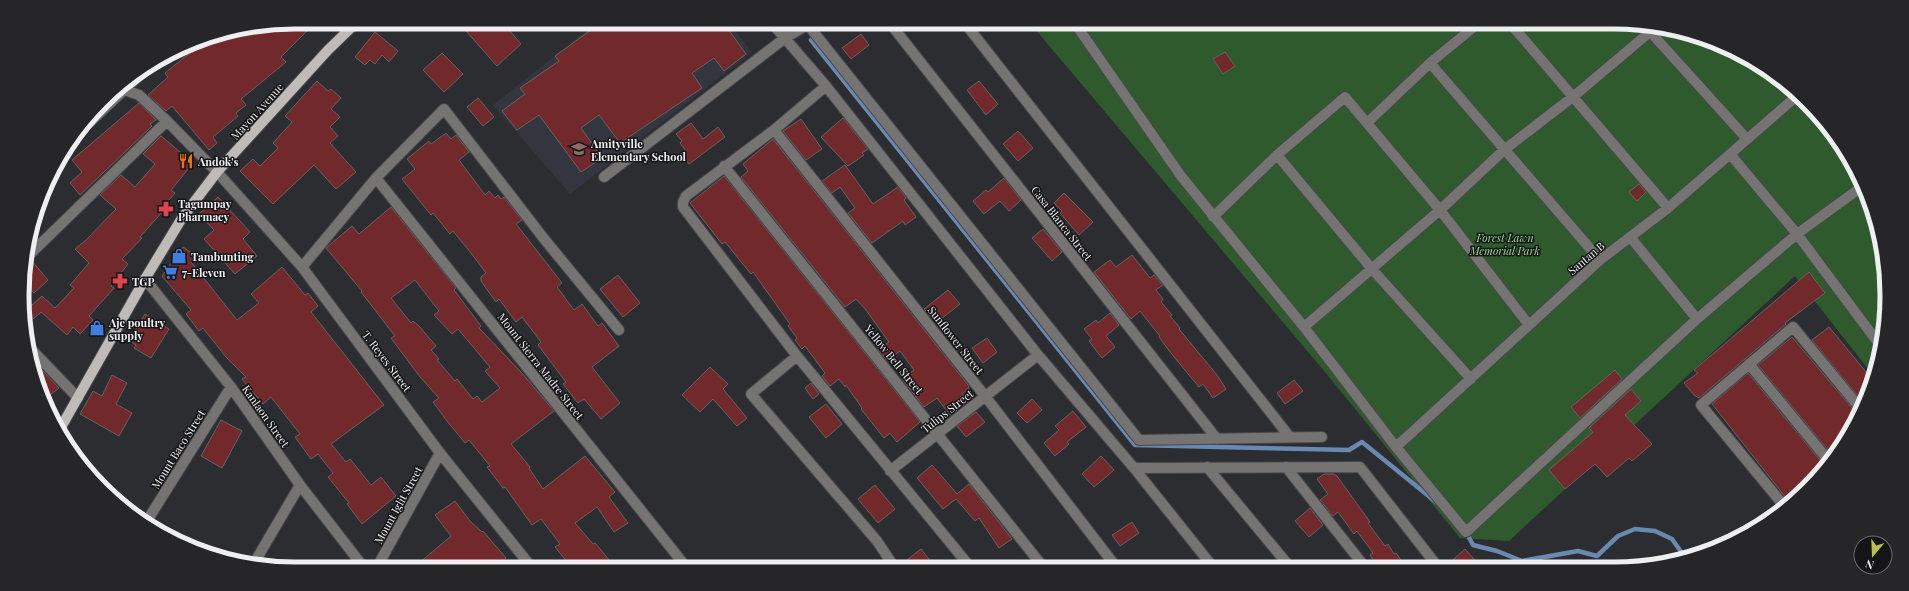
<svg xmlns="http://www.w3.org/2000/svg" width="1909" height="591" viewBox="0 0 1909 591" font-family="'Playfair Display',serif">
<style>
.built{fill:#33363f}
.green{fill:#2e5a2d}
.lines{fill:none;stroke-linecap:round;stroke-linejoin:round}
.stream{stroke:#6a89b1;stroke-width:4.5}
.building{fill:#72292c;stroke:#686363;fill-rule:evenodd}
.minor-casing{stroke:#47484b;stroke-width:12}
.major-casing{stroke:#47484b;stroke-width:12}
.minor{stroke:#767473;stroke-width:10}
.major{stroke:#bfbbb9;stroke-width:10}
.labels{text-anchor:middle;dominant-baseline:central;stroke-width:3;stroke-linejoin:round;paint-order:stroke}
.street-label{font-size:11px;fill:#eeeff1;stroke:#151517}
.poi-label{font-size:11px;font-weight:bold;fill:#eeeff1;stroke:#151517;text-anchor:start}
.park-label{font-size:11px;font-style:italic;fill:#93e090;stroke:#151517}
.rim{fill:none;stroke:#eeeff1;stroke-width:5}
</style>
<rect width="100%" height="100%" fill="#2c2d30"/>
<path class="built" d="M597,22H728L752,52L570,194L493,105Z"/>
<path class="green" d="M1029,22H1613C1649,25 1687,28 1720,44C1751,59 1783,78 1807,103C1870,167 1898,260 1882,348C1880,357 1876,365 1872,374L1795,276L1509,541L1460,538L1325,372Z"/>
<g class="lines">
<path class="stream" d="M811,40L1135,445L1349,450L1362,442L1436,502
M1466,532L1473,545L1497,551L1522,561L1578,551L1597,556L1618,536L1635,529L1655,531L1672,539L1684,556"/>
</g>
<path class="building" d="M296,22H316L281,57L286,62L241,99L246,105L236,113L238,116L213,137L217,143L209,150L172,106L166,111L148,95L168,77L165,73L196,48L192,43L242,27L264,25L272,31L280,24Z
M458,22H502L521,44L497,66Z
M602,22H683L689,29L699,22H723L746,54L724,71L714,58L692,73L702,88L620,143L599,115L581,128L602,158L581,172L539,115L517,130L502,111L525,94L520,88L559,61L555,56Z
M375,32L398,51L389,62L382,55L375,64L370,60L365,65L355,57Z
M861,34L869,45L851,59L842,48Z
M1225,52L1235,66L1223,74L1213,59Z
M442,53L463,74L444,92L423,70Z
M317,81L328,91L331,89L341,98L331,109L340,117L330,127L338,136L330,143L356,172L336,189L314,165L273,204L240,171L253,159L260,166L278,148L273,143L292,122L285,116Z
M979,81L998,104L986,115L967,90Z
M478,98L494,117L483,126L467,107Z
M139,103L156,120L150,124L152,126L80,195L70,183L82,172L72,160Z
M843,118L868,149L862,153L864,155L848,166L821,137Z
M801,119L822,149L806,160L783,131Z
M691,123L703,139L718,127L725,137L689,164L681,154L686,151L680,143L682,141L676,134Z
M1018,131L1033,148L1018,161L1003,144Z
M446,133L451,139L456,135L469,152L459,160L485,195L489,191L495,198L498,195L501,199L504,197L522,220L516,224L562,283L557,287L574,310L582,304L598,326L602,323L619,346L592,367L620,403L601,419L584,399L578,403L563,384L566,382L538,345L541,342L522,317L516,322L499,299L496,302L481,281V277L486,273L471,253L453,231L450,234L433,213L431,215L402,179L415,169L407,159L429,141L431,144Z
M161,136L193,163L171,190L175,193L161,209L163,211L140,237L142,238L122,259L128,264L111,286L114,288L89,316L93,320L80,334L73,327L67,335L41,312L25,326L23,313L42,296L55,308L74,288L70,285L89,263L75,249L86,240L116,209L100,195L121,175L135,187L155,164L143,154Z
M773,139L968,385L969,388L962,394L968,402L950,415L937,398L924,407L902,379L914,370L900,351L887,360L878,350L889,342L866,310L856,299L845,307L741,177L748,171L743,164Z
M845,165L873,204L898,187L906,198L904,200L916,217L905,225L903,221L872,243L848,213L855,208L840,187L832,193L822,181Z
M724,176L920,422L897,442L890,433L884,438L861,409L862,408L846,385L845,387L839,379L830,386L822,376L825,373L805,346L802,349L795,340L797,338L788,326L790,324L753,272L751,274L725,242L722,244L690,203Z
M1004,178L1021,200L1009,211L1000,201L984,214L973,201L986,190L988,192Z
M1639,184L1646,192L1637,201L1629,192Z
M1064,193L1093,222L1079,235L1060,213L1062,211L1054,203Z
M218,197L250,232L243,239L257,256L235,274L204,239L214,230L199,214Z
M391,207L456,288L454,290L481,326L479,328L521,372L554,411L511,444L530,467L529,468L543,489L585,456L615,492L609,497L628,523L614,532L597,507L575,523L593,544L595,543L616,568L573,569L555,547L560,544L541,519L532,525L505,487L503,488L487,467L490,466L469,440L465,443L447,421L433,402L439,398L420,377L391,338L395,336L361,292L362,291L326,248L352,226L359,234ZM415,280L439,311L434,315L452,334L458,329L490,367L485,371L500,388L482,402L477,396L473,399L457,379L455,381L437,360L439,359L431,350L436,346L419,326L413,321L411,323L391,298Z
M1043,229L1062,252L1052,261L1032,238Z
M183,247L196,256L191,262L237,320L259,303L251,294L282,267L305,295L308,293L318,306L311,312L384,405L331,444L346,462L350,459L371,485L381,477L396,496L362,524L347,504L349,503L328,477L333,473L318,454L311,459L295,437L300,434L271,397L263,404L242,379L246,377L226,357L203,328L199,331L186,314L191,310L162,276Z
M1132,255L1150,278L1154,275L1163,285L1156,290L1163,299L1161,302L1172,315L1170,316L1180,328L1179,329L1217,375L1226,389L1213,398L1203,384L1199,387L1170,352L1159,337L1160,336L1140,311L1131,319L1094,272L1110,260L1116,267Z
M32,261L48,280L34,293L24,282V266Z
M1809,272L1825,293L1785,323L1786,324L1699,398L1694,395L1684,383L1698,373L1694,370Z
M618,275L640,303L623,317L600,289Z
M948,290L960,304L936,323L924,309Z
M1110,313L1119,325L1106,336L1115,347L1102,358L1089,341L1092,339L1084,329L1096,320L1098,323Z
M145,314L169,329L151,358L134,348L136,345L129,341Z
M1829,327L1871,378L1862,401L1812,340Z
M1792,337L1857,414L1850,432L1832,455L1758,365Z
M987,338L997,352L983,363L972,348Z
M710,367L728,384L723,389L747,418L737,426L713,399L700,412L682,395Z
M42,370L59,388L46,398L35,375Z
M1615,370L1622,379L1580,418L1571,407Z
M1748,373L1824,465L1790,503L1712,404Z
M112,375L127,383L116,404L132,413L119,436L80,414L93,391L102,396Z
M1294,380L1303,391L1285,404L1277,393Z
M811,383L819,394L813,399L805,388Z
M1631,389L1641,401L1625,415L1652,444L1632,461L1629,458L1607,477L1595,464L1565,489L1549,470L1593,432L1589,428Z
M1032,399L1042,410L1027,423L1017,413Z
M826,404L842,424L826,438L809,417Z
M1073,411L1086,427L1067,442L1069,444L1055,456L1044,443L1059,430L1055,426Z
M976,412L985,422L966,437L957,426Z
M221,420L242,431L222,468L201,456Z
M1101,456L1114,470L1094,487L1082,474Z
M932,465L957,494L969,484L1012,539L999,548L979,518L975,521L956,499L943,509L917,478Z
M1324,474H1334L1337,476L1370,522L1368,523L1385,546L1388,544L1394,554L1396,553L1406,567H1375L1377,566L1370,555L1373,553L1357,531L1354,534L1338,512L1333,516L1320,500L1328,494L1317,479Z
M875,485L895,509L878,523L858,499Z
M455,501L470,521L482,532L483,531L506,558L492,569H412L451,536L435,515Z
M1310,508L1323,525L1309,537L1295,521Z
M1132,522L1139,533L1120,546L1112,535Z
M921,549L936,568H913L907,560Z
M1465,549L1481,567H1445Z"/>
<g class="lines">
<g class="minor-casing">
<path id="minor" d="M771,22L826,86L1038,355L1134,468L1213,567
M889,22L1217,439
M964,22L1289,436
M1074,22L1181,176L1304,327L1396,447L1466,532L1697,319L1797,234L1863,186
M1509,22L1668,208
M808,25L1139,440L1322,437
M1644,25L1747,139
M1430,63L1480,22
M121,86L125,90L139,95L167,121L217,172L302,267L440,453L533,569
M826,86L774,130L686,196L683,202V207L797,356L971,568
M1367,123L1430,63L1600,260
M774,130L985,396L1117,568
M74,137L141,74
M1730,154L1797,234L1882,348
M1277,155L1345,97L1440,210L1529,325
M724,166L1044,568
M604,177L785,38L812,22
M376,178L687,568
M1213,217L1277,155L1371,268L1471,379
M1631,238L1697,319
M24,260L167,121
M302,267L376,178L444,109L545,240L619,330
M145,279L231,387L300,485L365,569
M1304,327L1440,210L1504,150L1574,96L1657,26
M28,346L78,398
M797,356L751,394L877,541L895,568
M1749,364L1828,460
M1396,447L1600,260L1668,208L1798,95
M1207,467L1290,567
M1286,467L1365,567
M1134,468L1360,467L1438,567
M890,471L1038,355
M1785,507L1701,405L1793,327L1860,408
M145,524L231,387
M253,565L300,485
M376,569L440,453"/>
</g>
<g class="major-casing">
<path id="major" d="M60,429L145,279L182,218L217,172L328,50L357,22"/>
</g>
<use href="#minor" class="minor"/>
<use href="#major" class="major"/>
</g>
<defs>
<g id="school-bare" transform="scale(1.2)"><path d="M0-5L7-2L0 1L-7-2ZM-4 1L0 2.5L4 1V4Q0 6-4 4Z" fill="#8d6e63" stroke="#151517" stroke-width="2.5" paint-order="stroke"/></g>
<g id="restaurant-bare" transform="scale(1.2)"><path d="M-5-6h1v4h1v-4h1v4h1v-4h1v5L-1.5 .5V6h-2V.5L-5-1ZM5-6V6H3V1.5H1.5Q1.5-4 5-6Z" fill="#e8710a" stroke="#151517" stroke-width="2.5" paint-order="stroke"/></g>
<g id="pharmacy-bare" transform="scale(1.2)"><path d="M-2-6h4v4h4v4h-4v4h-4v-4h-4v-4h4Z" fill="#e0444e" stroke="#151517" stroke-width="2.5" paint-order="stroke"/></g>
<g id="shop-bare" transform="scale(1.2)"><path d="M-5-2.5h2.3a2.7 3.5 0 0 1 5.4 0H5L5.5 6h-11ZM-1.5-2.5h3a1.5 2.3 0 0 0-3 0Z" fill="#3f7fe0" stroke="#151517" stroke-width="2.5" paint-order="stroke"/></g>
<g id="supermarket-bare" transform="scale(1.2)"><path d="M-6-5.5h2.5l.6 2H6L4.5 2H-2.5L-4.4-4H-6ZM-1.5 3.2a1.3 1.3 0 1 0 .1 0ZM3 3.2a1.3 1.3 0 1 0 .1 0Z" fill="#3f7fe0" stroke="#151517" stroke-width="2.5" paint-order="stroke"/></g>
</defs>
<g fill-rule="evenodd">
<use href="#school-bare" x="579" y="149"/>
<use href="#restaurant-bare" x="186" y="161"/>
<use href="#pharmacy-bare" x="166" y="209"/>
<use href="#shop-bare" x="179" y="256"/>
<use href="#supermarket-bare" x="170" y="272"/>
<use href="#pharmacy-bare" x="120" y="281"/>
<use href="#shop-bare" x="97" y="328"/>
</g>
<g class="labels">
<g class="street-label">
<text transform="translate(257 111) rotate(-48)">Mayon Avenue</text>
<text transform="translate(1062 223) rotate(52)">Casa Blanca Street</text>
<text transform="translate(1586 258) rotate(-40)">Santan B</text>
<text transform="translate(956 340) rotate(52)">Sunflower Street</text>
<text transform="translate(894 359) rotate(51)">Yellow Bell Street</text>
<text transform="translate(387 361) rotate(53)">T. Reyes Street</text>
<text transform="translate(541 366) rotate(52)">Mount Sierra Madre Street</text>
<text transform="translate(947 411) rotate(-38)">Tulips Street</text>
<text transform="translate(266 416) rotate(55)">Kanlaon Street</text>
<text transform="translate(178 449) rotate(-58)">Mount Baco Street</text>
<text transform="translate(398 505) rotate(-61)">Mount Iglit Street</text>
</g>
<g class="poi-label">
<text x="591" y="143">Amityville<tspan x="591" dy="13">Elementary School</tspan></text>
<text x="198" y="161">Andok's</text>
<text x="178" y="203">Tagumpay<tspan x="178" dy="13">Pharmacy</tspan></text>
<text x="191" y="256">Tambunting</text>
<text x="182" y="272">7-Eleven</text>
<text x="132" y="281">TGP</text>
<text x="109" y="322">Aje poultry<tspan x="109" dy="13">supply</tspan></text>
</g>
<g class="park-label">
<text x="1505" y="237">Forest Lawn<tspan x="1505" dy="13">Memorial Park</tspan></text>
</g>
</g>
<path d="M0 0H1909V591H0ZM295 29H1614A266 266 0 0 1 1880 295V296A266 266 0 0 1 1614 562H295A266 266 0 0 1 29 296V295A266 266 0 0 1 295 29Z" fill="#262628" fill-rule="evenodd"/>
<path class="rim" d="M295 29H1614A266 266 0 0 1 1880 295V296A266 266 0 0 1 1614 562H295A266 266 0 0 1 29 296V295A266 266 0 0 1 295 29Z"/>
<g transform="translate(1873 555) rotate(199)"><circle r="19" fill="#151517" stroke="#6c6c6e"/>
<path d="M0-3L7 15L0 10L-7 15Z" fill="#b8c147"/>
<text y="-6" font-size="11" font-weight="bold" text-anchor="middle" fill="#eeeff1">N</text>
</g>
</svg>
